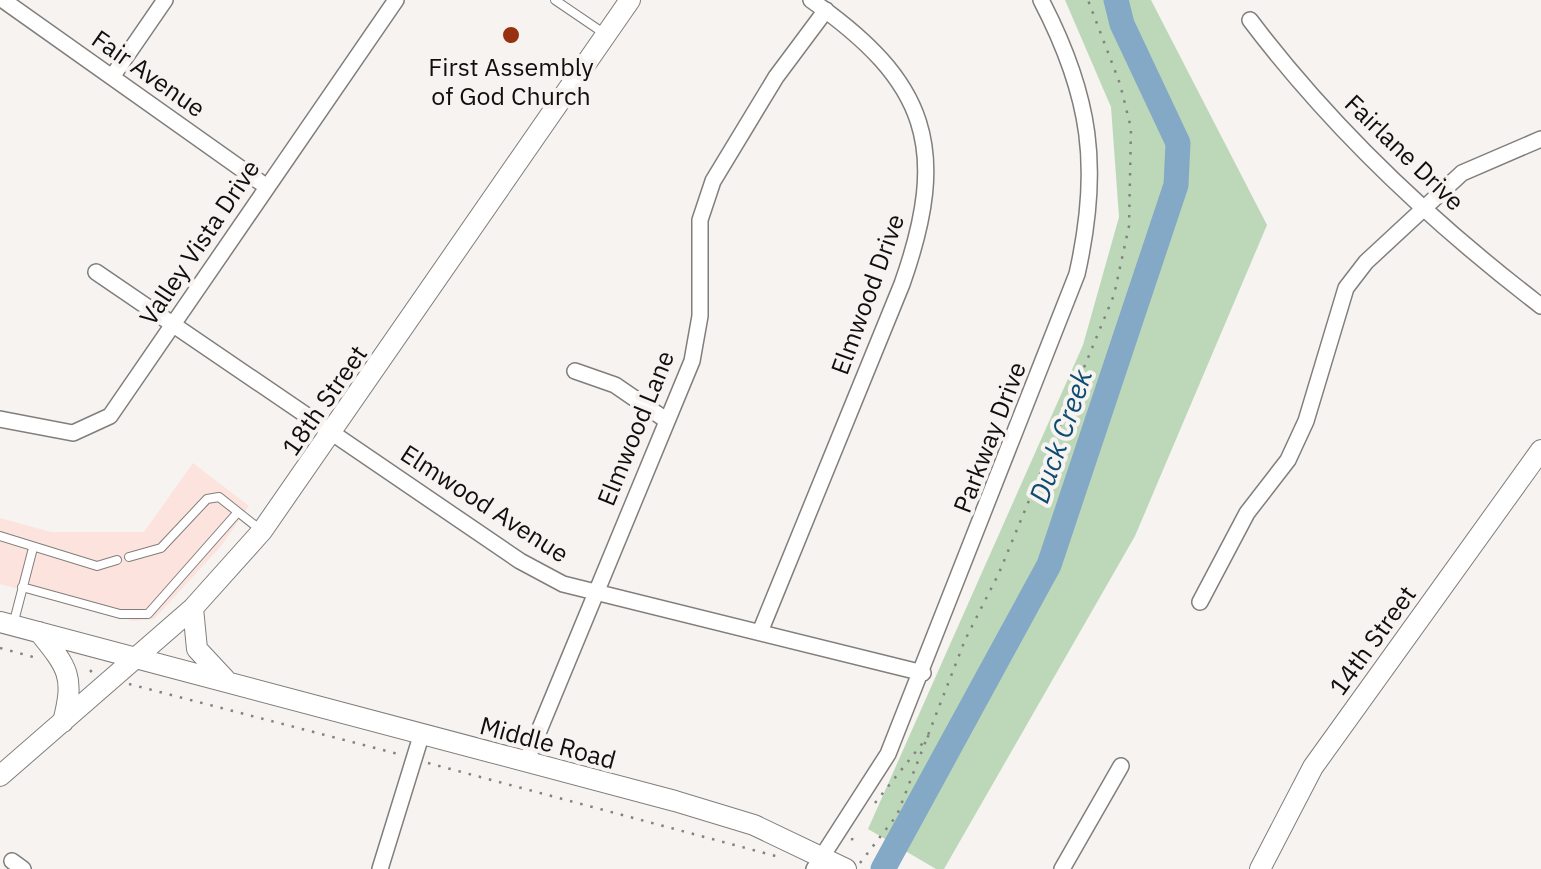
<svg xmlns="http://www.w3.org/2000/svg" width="1541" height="869" viewBox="0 0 1541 869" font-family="'IBM Plex Sans',sans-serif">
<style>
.commercial{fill:#fde3dd}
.green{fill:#bdd8b8}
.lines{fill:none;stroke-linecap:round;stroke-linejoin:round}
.river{stroke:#84a9c6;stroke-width:25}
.lane-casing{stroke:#817e7b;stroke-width:10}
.street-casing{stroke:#817e7b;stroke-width:18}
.secondary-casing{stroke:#817e7b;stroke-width:22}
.path{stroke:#848280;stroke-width:2.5;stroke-dasharray:2.5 8;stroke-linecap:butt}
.lane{stroke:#fff;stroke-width:8}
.street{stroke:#fff;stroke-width:15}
.secondary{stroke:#fff;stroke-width:20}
.poi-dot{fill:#98310f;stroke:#f6f3f0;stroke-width:4}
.labels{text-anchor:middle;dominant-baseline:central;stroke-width:8;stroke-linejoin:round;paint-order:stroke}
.poi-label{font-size:25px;fill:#100f0e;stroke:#f6f3f0}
.street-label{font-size:25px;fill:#100f0e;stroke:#f6f3f0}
.water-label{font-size:28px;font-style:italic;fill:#0d4c73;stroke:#f6f3f0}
</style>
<rect width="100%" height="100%" fill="#f6f3f0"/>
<path class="commercial" d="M193,463L249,506L221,546L154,619L133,621L0,584V518L51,532H144Z"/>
<path class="green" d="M1065,0H1151L1267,225L1135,536L944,869H936L868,829L1083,345L1119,217L1111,107Z"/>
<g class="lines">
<path class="river" d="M883,869L1049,565L1176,185L1178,143L1122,24L1116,0"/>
<g class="lane-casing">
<path id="lane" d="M555,0L605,34
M0,536L97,566L117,560
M129,557L161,548L207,499L219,497L262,531
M22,587L120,614H148L238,512
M13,625L33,548"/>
</g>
<g class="street-casing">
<path id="street" d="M3,0L267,187
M1250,20C1331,127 1434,224 1541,306
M112,77L165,0
M96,272L520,561L563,584L923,673
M575,371L615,385L666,420
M0,419L73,433L110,416L396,0
M1200,602L1247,513L1288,460L1306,421L1346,288L1366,262L1462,173L1541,139
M760,632L902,284C950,148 928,82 811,0
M526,762L692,361L700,316V220L713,181L776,77L826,10
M12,861L23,869
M380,869L422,733
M814,869L888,754L1077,274C1101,168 1091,96 1041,0
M1062,869L1121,766"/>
</g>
<g class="secondary-casing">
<path id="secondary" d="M193,608L197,649L225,679
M0,622L675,801L754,825L846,869
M39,632C68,668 75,676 63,722
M0,776L193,608L262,531L630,0
M1260,869L1313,767L1541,450"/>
</g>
<path class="path" d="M0,648L37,658
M90,672L94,668
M129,684L402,755
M428,763L783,858
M875,803L929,735
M852,838L853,847
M860,863L897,815L965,640L999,573L1114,295L1129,226L1131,128L1120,84L1088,0"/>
<use href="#lane" class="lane"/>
<use href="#street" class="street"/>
<use href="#secondary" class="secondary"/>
</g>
<circle class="poi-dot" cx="511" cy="35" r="10"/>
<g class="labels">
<g class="poi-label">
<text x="511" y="66">First Assembly<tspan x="511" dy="29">of God Church</tspan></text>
</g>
<g class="street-label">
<text transform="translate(149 73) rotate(35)">Fair Avenue</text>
<text transform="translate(1405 152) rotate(44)">Fairlane Drive</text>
<text transform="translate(199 242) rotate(-56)">Valley Vista Drive</text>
<text transform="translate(867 294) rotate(-70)">Elmwood Drive</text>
<text transform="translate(324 400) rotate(-55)">18th Street</text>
<text transform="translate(635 428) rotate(-68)">Elmwood Lane</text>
<text transform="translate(989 437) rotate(-69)">Parkway Drive</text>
<text transform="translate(485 503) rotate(33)">Elmwood Avenue</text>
<text transform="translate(1372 640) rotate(-54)">14th Street</text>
<text transform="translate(548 742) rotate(15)">Middle Road</text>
</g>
<g class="water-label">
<text transform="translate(1060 436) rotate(-71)">Duck Creek</text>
</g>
</g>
</svg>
